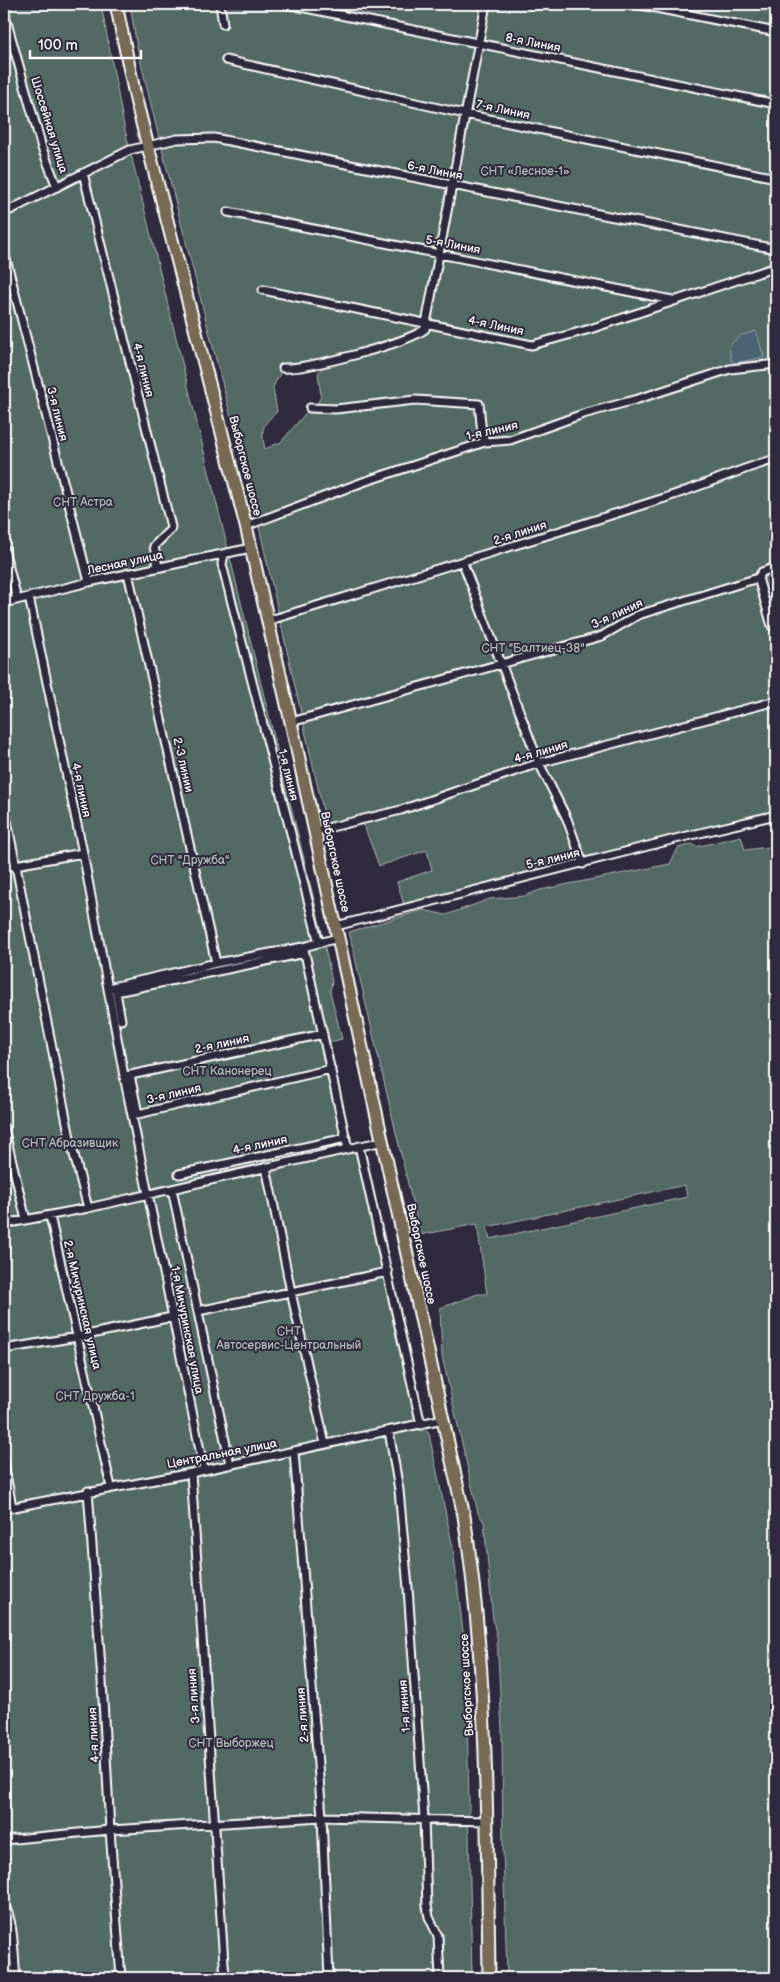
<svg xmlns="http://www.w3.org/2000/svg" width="780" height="1982" viewBox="0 0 780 1982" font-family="'Balsamiq Sans',sans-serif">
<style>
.green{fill:#536964;stroke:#a9b4b2;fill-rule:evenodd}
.water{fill:#4b6474;stroke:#93a2ac}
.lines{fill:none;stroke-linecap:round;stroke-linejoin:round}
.minor-casing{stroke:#fff;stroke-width:11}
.primary-casing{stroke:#fff;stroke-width:15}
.minor{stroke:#2f2a3d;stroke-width:7}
.primary{stroke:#766a54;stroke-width:11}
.labels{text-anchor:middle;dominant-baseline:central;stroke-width:4;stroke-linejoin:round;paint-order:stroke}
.street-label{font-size:12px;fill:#fff;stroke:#2f2a3d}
.park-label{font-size:12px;fill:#b2bcb9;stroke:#2f2a3d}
</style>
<rect width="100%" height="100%" fill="#2f2a3d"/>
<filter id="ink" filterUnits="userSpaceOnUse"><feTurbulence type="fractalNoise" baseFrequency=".02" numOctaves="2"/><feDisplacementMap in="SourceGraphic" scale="10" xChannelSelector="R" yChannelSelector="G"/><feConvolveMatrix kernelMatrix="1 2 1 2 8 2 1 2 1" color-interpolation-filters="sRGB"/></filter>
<g filter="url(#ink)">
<path class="green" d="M4,4H101L124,126L321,928L332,982L330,991L342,1039L326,1043L347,1149L358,1147L421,1426L424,1427L429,1434L453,1548L466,1657L469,1806L468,1827L469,1834L472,1978H16L12,1939L4,1906Z
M130,4H776V815L405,908L397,882L432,870L427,850L379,866L362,820L327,828L257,518L158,134L136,42ZM328,361L318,373L321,396L318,402L320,409L310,408L281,442L265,449C261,430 261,425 277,412L273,387L283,368Z
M741,836L745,850L776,846V1978H507L503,1850L502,1729L497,1638L493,1620L484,1522L478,1513L442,1356L440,1308L478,1294H487L477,1224L420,1235L349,932L423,910L446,915L490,899L525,896L540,890L569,884L670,864L678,848L692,844L696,847ZM685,1185L687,1197L490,1239L487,1227Z"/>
<path class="water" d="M756,331L764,357L736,363L731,360L729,345L742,335Z"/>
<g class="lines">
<g class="minor-casing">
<path id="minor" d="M220,4L223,24
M286,4L776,104
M636,4L776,32
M4,12L42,148L57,187
M226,60L465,114L776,178
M83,173L171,527L170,530L154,546L158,567
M228,212L672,300
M4,213L130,150L177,139L214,138L776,249
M4,251L89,582
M263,290L532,345L590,329L776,267
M283,368C305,370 408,343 425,329L486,4
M310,408L336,409L415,400L479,404C481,417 480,430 485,442
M246,526L363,482L485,442L510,440L583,414L638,399L730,369L776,364
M4,549L17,599
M224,554L222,564L319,943
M463,563L539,763L567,819L583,864
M128,573L216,963
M758,578L772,626
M29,597L83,853L124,1076L204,1470
M4,603L89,582L251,548
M267,621C398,581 528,542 658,500C698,488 736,470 776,459
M291,722L602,636L638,615L758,578L762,572L776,567
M6,816L71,1143L88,1208
M315,831L401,810L539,763L776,701
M4,867L83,853
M336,926L683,837L776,815
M304,949L348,1149
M108,988L216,963L303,947L338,938
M121,1020L116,992L305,953
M130,1075L138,1114L331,1069
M126,1076L323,1034
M4,1128L26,1220
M359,1146L421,1425
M266,1167L291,1292L325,1444
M179,1174L346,1138
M172,1189L230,1464
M50,1216L111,1487
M4,1224L88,1208L383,1141
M198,1311L388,1272
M4,1349L77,1337L172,1317
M389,1431L399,1490L408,1588L424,1819L427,1906L429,1917L438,1936L440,1978
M294,1451L322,1817L329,1978
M4,1463L12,1507
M191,1473L225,1978
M88,1491L102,1681L110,1830L121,1978
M4,1509L191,1473L443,1419
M4,1840L110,1830L322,1817L486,1821
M4,1906C14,1916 14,1963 16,1978"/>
</g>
<g class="primary-casing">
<path id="primary" d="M116,4L136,100L246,526L291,722L464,1516C488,1669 487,1824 489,1978"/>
</g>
<use href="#minor" class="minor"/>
<use href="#primary" class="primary"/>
</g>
</g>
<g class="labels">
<g class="street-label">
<text transform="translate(533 43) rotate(11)">8-я Линия</text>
<text transform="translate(503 110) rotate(12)">7-я Линия</text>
<text transform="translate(49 125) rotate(73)">Шоссейная улица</text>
<text transform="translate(435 171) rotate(11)">6-я Линия</text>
<text transform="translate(453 245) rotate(11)">5-я Линия</text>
<text transform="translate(496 326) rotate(12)">4-я Линия</text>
<text transform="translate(143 370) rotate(76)">4-я линия</text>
<text transform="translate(57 414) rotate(76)">3-я линия</text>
<text transform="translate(492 431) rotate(-13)">1-я линия</text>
<text transform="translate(245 466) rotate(76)">Выборгское шоссе</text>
<text transform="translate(520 533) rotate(-18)">2-я линия</text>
<text transform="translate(125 563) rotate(-12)">Лесная улица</text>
<text transform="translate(617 614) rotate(-25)">3-я линия</text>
<text transform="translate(541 752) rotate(-16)">4-я линия</text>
<text transform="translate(183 765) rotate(77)">2-3 линии</text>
<text transform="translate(288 775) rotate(76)">1-я линия</text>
<text transform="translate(81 790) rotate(78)">4-я линия</text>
<text transform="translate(553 859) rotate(-14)">5-я линия</text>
<text transform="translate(335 862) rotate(78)">Выборгское шоссе</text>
<text transform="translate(222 1044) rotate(-12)">2-я линия</text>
<text transform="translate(174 1094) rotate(-13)">3-я линия</text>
<text transform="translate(260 1145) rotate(-12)">4-я линия</text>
<text transform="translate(421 1254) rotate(78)">Выборгское шоссе</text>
<text transform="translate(82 1305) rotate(77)">2-я Мичуринская улица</text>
<text transform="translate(187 1330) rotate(79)">1-я Мичуринская улица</text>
<text transform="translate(222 1454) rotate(-11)">Центральная улица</text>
<text transform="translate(467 1685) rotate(-93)">Выборгское шоссе</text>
<text transform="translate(194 1696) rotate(-94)">3-я линия</text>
<text transform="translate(405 1706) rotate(-94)">1-я линия</text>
<text transform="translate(303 1715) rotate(-94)">2-я линия</text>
<text transform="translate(94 1735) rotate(-93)">4-я линия</text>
</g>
<g class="park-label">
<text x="525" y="171">СНТ «Лесное-1»</text>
<text x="83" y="502">СНТ Астра</text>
<text x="533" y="648">СНТ "Балтиец-38"</text>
<text x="190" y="860">СНТ "Дружба"</text>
<text x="227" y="1071">СНТ Канонерец</text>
<text x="70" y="1143">СНТ Абразивщик</text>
<text x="289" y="1331">СНТ<tspan x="289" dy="14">Автосервис-Центральный</tspan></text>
<text x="95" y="1396">СНТ Дружба-1</text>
<text x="231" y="1743">СНТ Выборжец</text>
</g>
</g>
<rect width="780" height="1982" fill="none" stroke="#2f2a3d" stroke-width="20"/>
<rect x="10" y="10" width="760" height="1962" fill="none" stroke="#fff" stroke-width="2" filter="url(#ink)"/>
<path d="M30 50v8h111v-8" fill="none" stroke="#ffffff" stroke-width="2.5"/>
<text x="38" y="50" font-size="15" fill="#ffffff" stroke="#2f2a3d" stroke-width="4" paint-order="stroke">100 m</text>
</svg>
